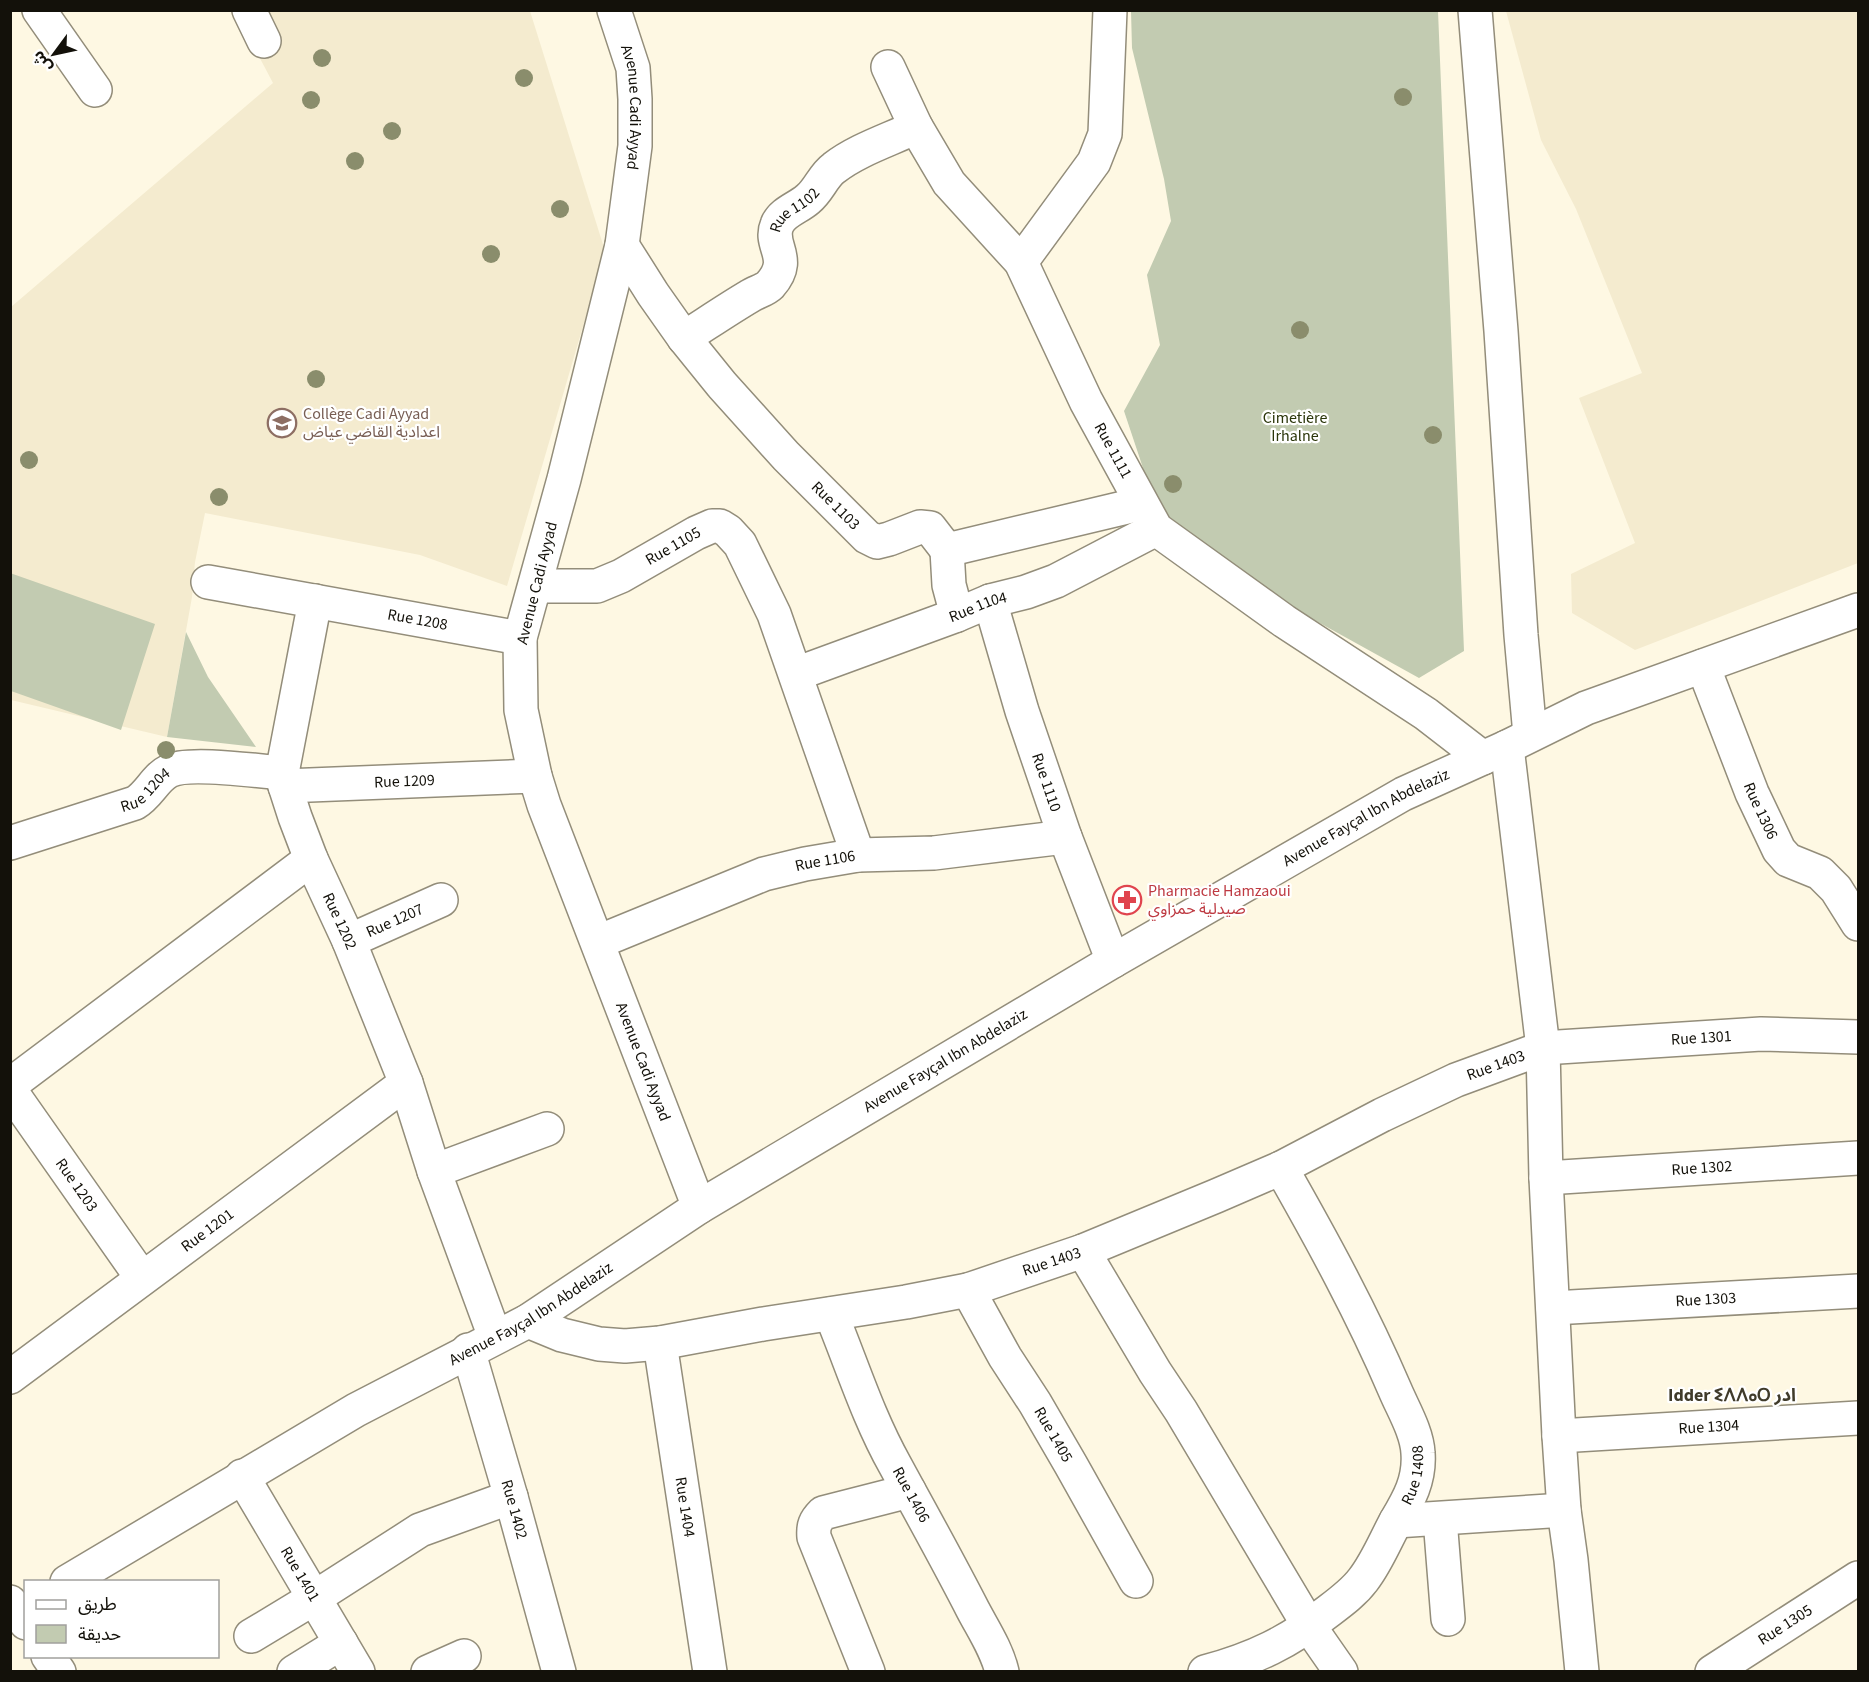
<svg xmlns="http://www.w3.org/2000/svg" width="1869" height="1682" viewBox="0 0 1869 1682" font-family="'Source Sans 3','Noto Sans Arabic','Noto Sans Tifinagh',sans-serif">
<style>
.built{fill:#f4ebcf}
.green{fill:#c2cbb1}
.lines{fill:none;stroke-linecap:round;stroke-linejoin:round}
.minor-casing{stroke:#938d7a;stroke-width:36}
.minor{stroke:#fff;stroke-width:33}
.tree{fill:#8a8d6c}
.labels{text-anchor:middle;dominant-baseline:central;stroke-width:4.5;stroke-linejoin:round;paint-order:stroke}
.street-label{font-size:16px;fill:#13110a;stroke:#fff}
.education-label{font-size:16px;fill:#785e54;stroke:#fff;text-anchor:start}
.park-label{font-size:16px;fill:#2b360a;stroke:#fff}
.health-label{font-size:16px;fill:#be3a42;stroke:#fff;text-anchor:start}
.neighbourhood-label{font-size:18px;font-weight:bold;fill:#403b2a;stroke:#fff}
</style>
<rect width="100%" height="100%" fill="#fef8e3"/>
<path class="built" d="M235,11H530L605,251L507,586L420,555L205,513L195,562L192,597L167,737L11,700V307L273,83Z
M1506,11H1858V563L1635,650L1572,613L1571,574L1635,543L1579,398L1642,373L1576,209L1541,140Z"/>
<path class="green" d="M1131,11H1438L1464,651L1419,678L1202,558L1158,513L1124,411L1160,345L1147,275L1171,221L1164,179L1132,48Z
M10,573L155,624L121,730L11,691Z
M186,632L208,677L256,747L167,737Z"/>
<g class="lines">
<g class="minor-casing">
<g id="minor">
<path d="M39,10L95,90"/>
<path d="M249,10L264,41"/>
<path id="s1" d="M614,10L633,68L635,99V146L622,245L564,479L520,638L521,710L535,776L544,805L699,1207"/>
<path d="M1475,10L1501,331L1521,635L1530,735"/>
<path id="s2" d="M888,67L916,127L949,183L1021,262L1086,401L1156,529L1284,621L1426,714L1483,758"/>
<path id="s3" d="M622,245L653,294L684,338L722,385L786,456L867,537L877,542L889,539L920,527L930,528L947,550L1140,504"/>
<path d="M1021,262L1094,162L1105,134L1110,10"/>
<path id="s4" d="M684,338C706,324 728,309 750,296C756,292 765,290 770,285C794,258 768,246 777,225C782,212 798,208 808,199C819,190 823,176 834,168C857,150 889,140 916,127"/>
<path d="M947,550L949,585L957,615"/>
<path id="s5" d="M208,582L520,638"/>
<path id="s6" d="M535,586H597L621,576L696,533L712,526H720L728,531L740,544L774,614L858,855"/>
<path id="s7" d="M315,601L282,773L285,786L535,776"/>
<path id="s8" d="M990,601L1022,711L1065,837L1113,961"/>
<path id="s9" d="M1703,666L1752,793L1779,850L1788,860L1820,873L1836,889L1858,924"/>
<path id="s10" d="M796,674L957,615L990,601L1026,592L1056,581L1156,529"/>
<path d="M1507,747L1543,1048L1546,1178L1559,1436L1564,1510L1571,1560L1582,1672"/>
<path id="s11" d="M285,786L295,817L311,859L349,941L406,1083L434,1171L495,1337"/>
<path id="s12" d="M10,843L135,803C149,795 155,778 169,771C188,761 258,771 282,773"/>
<path id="s13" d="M349,941L441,900"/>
<path id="s14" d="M598,942L764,874L805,864L858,855L934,853L1065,837"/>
<path d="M10,1085L311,859"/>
<path id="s15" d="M10,1090L142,1278"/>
<path d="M434,1171L547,1129"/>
<path id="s16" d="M1546,1178L1858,1158"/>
<path d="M1083,1251L1155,1372L1181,1411L1309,1626L1341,1672"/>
<path id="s17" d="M968,1290L1005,1357L1035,1403L1071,1465L1136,1581"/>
<path id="s18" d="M1553,1308L1858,1291"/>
<path id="s19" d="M831,1314C852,1365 868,1417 895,1465C921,1513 948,1561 973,1610C983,1629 997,1650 1002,1672"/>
<path id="s20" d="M528,1321L562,1335L599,1344L625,1346L660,1343L763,1324L906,1302L968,1290L1083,1251L1216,1196L1281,1168L1382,1115L1456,1080L1543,1048L1761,1034L1858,1037"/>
<path id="s21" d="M660,1343L710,1672"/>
<path id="s22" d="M468,1350L511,1497L559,1672"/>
<path id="s23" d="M10,1377L406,1083"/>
<path id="s24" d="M1559,1436L1858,1418"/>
<path id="s25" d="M242,1476L358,1672"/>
<path d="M1440,1519L1448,1619"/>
<path d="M1396,1521L1564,1510"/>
<path id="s26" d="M67,1582L356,1410L528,1321L699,1207L1113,961L1403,794L1507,747L1586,708L1858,610"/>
<path d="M10,1602L26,1623"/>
<path d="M251,1636L314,1598L420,1530L511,1497"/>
<path d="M48,1656L59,1672"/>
<path d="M294,1672L341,1643"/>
<path d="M428,1672L464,1656"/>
<path d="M868,1672L814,1537C813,1526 815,1521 823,1513L909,1491"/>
<path id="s27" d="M1205,1672C1254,1659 1289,1642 1330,1610C1342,1601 1354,1592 1363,1580C1377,1562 1385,1541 1396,1521C1409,1499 1420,1480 1418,1453C1417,1432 1403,1409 1395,1390C1362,1313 1322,1240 1281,1168"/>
<path id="s28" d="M1712,1672L1858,1578"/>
</g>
</g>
<use href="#minor" class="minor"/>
</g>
<g class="tree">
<circle cx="322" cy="58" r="9"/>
<circle cx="524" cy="78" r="9"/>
<circle cx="1403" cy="97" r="9"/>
<circle cx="311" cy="100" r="9"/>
<circle cx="392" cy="131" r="9"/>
<circle cx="355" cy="161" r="9"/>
<circle cx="560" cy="209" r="9"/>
<circle cx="491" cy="254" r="9"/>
<circle cx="1300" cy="330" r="9"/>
<circle cx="316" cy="379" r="9"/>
<circle cx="1433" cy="435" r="9"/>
<circle cx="29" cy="460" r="9"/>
<circle cx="1173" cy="484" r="9"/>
<circle cx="219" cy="497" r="9"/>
<circle cx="166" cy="750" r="9"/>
</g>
<defs>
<g id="school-ring" transform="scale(1.5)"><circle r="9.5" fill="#fff" stroke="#8d6e63" stroke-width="1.5"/><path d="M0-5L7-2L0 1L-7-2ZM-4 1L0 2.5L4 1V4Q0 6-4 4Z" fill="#8d6e63"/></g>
<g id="pharmacy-ring" transform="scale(1.5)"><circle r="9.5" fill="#fff" stroke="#e0444e" stroke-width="1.5"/><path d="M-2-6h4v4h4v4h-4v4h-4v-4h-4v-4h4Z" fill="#e0444e"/></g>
</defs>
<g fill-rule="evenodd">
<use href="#school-ring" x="282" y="423"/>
<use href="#pharmacy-ring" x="1127" y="900"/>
</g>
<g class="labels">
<g class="street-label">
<text stroke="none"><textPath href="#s1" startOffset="100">Avenue Cadi Ayyad</textPath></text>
<text stroke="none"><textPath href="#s4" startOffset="188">Rue 1102</textPath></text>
<text stroke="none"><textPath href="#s2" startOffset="448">Rue 1111</textPath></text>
<text stroke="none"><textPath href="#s3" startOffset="338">Rue 1103</textPath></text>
<text stroke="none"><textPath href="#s6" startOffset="148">Rue 1105</textPath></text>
<text transform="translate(537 583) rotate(-76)">Avenue Cadi Ayyad</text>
<text stroke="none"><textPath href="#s10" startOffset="194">Rue 1104</textPath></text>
<text stroke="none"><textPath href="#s5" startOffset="213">Rue 1208</textPath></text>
<text stroke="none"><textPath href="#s7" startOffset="308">Rue 1209</textPath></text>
<text stroke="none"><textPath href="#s8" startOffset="190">Rue 1110</textPath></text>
<text stroke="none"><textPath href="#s12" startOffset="147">Rue 1204</textPath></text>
<text stroke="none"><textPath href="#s9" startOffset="156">Rue 1306</textPath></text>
<text stroke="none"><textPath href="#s26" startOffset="1508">Avenue Fayçal Ibn Abdelaziz</textPath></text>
<text stroke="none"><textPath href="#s14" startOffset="242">Rue 1106</textPath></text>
<text stroke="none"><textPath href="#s11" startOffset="146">Rue 1202</textPath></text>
<text stroke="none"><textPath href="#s13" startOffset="50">Rue 1207</textPath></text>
<text stroke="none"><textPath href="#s20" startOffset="1232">Rue 1301</textPath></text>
<text stroke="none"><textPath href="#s26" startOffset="1022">Avenue Fayçal Ibn Abdelaziz</textPath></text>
<text stroke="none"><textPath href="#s1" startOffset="1090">Avenue Cadi Ayyad</textPath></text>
<text stroke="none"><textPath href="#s20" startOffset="1023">Rue 1403</textPath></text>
<text stroke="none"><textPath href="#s16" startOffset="156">Rue 1302</textPath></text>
<text stroke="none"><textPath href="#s15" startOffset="116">Rue 1203</textPath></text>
<text stroke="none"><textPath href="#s23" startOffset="246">Rue 1201</textPath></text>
<text stroke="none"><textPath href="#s20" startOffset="537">Rue 1403</textPath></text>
<text stroke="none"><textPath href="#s18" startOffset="153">Rue 1303</textPath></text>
<text stroke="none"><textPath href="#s26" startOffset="536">Avenue Fayçal Ibn Abdelaziz</textPath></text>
<text stroke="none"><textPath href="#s24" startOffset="150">Rue 1304</textPath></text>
<text stroke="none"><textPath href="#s17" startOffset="168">Rue 1405</textPath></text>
<text stroke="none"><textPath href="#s27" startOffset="303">Rue 1408</textPath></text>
<text stroke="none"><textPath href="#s19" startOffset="198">Rue 1406</textPath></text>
<text stroke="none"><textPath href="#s21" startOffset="166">Rue 1404</textPath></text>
<text stroke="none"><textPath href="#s22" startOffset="166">Rue 1402</textPath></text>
<text stroke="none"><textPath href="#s25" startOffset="114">Rue 1401</textPath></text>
<text stroke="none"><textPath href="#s28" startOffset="87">Rue 1305</textPath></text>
</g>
<g class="education-label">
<text x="303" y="414">Collège Cadi Ayyad<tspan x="303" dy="18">اعدادية القاضي عياض</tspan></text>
</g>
<g class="park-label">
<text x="1295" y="418">Cimetière<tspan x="1295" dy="18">Irhalne</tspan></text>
</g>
<g class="health-label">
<text x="1148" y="891">Pharmacie Hamzaoui<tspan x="1148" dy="18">صيدلية حمزاوي</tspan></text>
</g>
<g class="neighbourhood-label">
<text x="1732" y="1395">Idder ⵉⴷⴷⴰⵔ ادر</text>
</g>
</g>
<rect width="1869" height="1682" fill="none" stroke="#13110a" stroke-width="24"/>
<rect x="24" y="1580" width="195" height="78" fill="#ffffff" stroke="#a1a09d" stroke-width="1.5"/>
<rect x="36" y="1600" width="30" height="9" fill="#ffffff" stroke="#a1a09d" stroke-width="1.5"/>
<text x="78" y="1610" font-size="18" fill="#13110a">طريق</text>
<rect x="36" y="1625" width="30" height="18" fill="#c2cbb1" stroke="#a1a09d" stroke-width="1.5"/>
<text x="78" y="1640" font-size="18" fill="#13110a">حديقة</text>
<g transform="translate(54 54) rotate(237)" stroke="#ffffff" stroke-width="4.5" paint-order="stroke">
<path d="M0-4.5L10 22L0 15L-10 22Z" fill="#13110a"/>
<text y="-9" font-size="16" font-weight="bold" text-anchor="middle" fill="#13110a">ش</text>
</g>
</svg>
